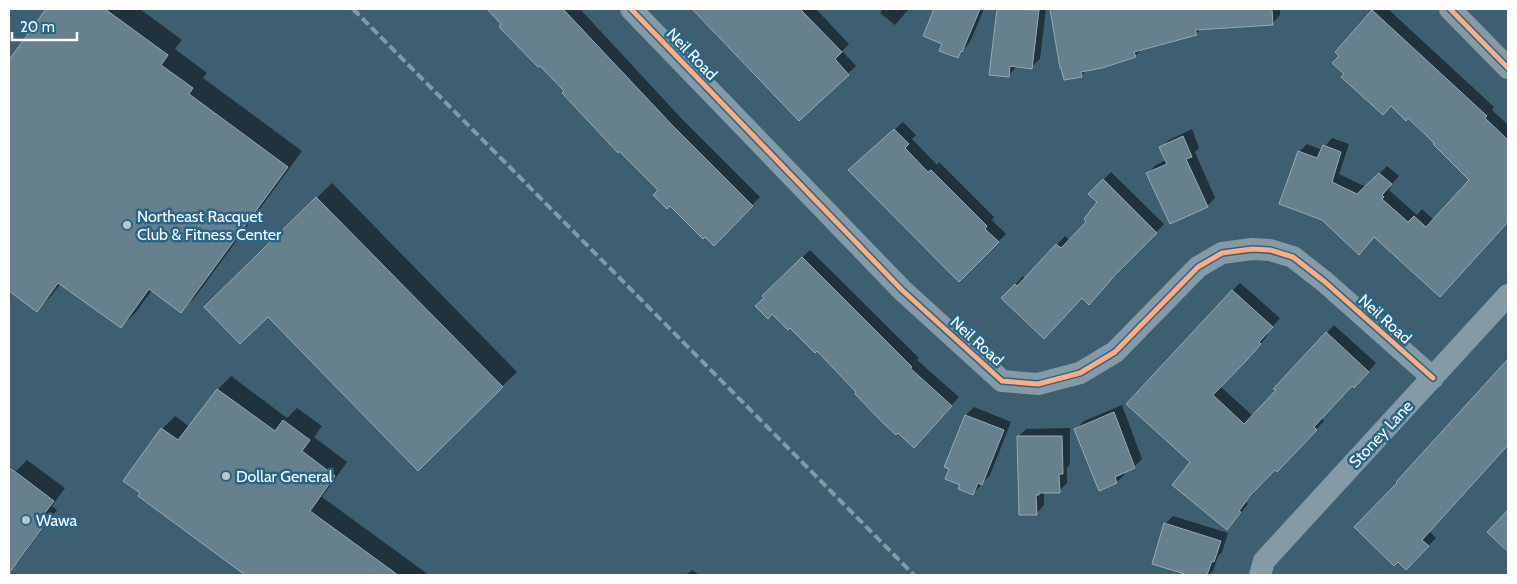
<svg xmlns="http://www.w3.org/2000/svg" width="1517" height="584" viewBox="0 0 1517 584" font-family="Cabin,sans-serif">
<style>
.shadow{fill:#0007}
.building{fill:#67808d;stroke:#97aab5}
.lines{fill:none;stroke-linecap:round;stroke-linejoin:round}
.minor{stroke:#849aa7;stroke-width:22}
.rail{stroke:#839aa5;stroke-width:4;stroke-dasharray:9 4;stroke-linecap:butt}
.cycleway-casing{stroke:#276687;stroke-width:8}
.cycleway{stroke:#ffac80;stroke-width:5}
.poi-dot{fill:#bbc7cd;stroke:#276687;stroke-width:2}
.labels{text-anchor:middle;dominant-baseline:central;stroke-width:5;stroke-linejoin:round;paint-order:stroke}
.street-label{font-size:16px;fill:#fff;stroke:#276687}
.poi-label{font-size:16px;fill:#fff;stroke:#276687;text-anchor:start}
</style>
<rect width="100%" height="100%" fill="#3d5f71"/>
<path class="shadow" d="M48,9H140L182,40L175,49L207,73L203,78L302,151L196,296L181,311L152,290L136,312L121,327L61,283L52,295L37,310L9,289V62Z
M489,9H580L681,118L760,197L714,244L660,190Z
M694,9H816L849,44L842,51L856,66L799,119Z
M879,9H909L895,25L880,13L882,11Z
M935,9H984L970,42L957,57L944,43L925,35Z
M998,9H1046L1040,59L1031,67L1017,66L1008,76L990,74Z
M1053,9H1280V15L1272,24L1202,28L1196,34L1143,48L1135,56L1088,69L1081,76L1052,10Z
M1375,9H1388L1494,107L1492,110L1508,125V221L1440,295L1299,152L1307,144L1322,150L1332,138L1349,144L1339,174L1366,187L1387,166L1399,176L1389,187L1391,188L1389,190L1417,215L1422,209L1434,220L1471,179L1409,117L1345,74L1341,56L1336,52Z
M903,122L916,135L912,139L937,165L939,162L994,217L992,220L1006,234L959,280L858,162Z
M1192,129L1199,148L1195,152L1215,198L1207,206L1171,222L1148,173L1156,165L1167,160L1161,148L1169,140Z
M1111,172L1164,224L1097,295L1003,298L1023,276L1025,278L1065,236L1070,241L1088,221L1099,202L1090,194Z
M332,183L517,372L418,469L268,316L206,307Z
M810,250L919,358L917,360L959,397L922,438L898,431L764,296Z
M1240,283L1280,318L1266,334L1268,335L1254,351L1220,386L1253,416L1334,325L1376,363L1362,379L1353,385L1322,418L1324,421L1285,462L1276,468L1246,502L1248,504L1235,520L1192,462L1232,291Z
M1508,360V444L1429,531L1436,538L1406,568L1398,483Z
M231,376L287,418L297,408L322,426L314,437L347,462L322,497L429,575H255L236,561L162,429L175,416L190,427L218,389Z
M1122,405L1142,459L1134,467L1124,472L1125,474L1117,482L1076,429L1084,421Z
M974,407L1011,422L990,475L973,494L961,485L950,468L946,466L966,415Z
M1070,428V464L1067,468V483L1059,491L1044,492V505L1036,514L1018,437L1026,429Z
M27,460L65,488L52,506L57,510L19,561L9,572V469L11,467L16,471Z
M1173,516L1228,533L1222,552L1218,556L1213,571L1209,575H1192L1153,563L1165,524Z
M692,570L700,575H686Z"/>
<path class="building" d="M46,9H105L168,55L161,65L193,88L189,94L288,167L181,313L149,289L121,328L58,283L37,312L9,291V60Z
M487,9H563L673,126L753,206L714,246L705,237L703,239L670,206L667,209L653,195L658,190L619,151L618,153L562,93L564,91L540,66L538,67L501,29L499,26L501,24Z
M692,9H800L842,52L835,59L849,75L799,121Z
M934,9H980L962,52L961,51L958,58L939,51L942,44L923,36Z
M997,9L1039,10L1032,69L1010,66L1009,77L989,75Z
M1050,9H1272L1273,25L1195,30L1197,35L1134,52L1136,57L1102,68L1081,72L1082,77L1064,80L1061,68H1060Z
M1372,10L1487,116L1485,118L1508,140V222L1440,297L1374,237L1359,255L1322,220L1279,204L1298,151L1317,158L1323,145L1341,152L1332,182L1357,194L1379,173L1392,184L1382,195L1384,197L1382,199L1408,222L1414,216L1426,227L1469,180L1433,144L1434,143L1408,118L1406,121L1391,106L1383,115L1341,77L1344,74L1332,63L1339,56L1335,52Z
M894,129L909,144L905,148L928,172L931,170L987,226L985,229L999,242L959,282L848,170Z
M1183,136L1192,157L1186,159L1208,207L1170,224L1146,173L1167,164L1159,147Z
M1103,179L1157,233L1117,273L1089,305L1082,298L1044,339L1001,298L1015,284L1017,286L1056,244L1061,248L1086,222L1084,219L1097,202L1088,194Z
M316,197L503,387L418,471L268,317L240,344L204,307Z
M802,257L912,367L910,368L952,406L914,448L898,433L896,435L881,421L855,394L856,392L817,351L815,353L790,328L788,330L772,314L768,319L755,306L764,298L762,296Z
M1232,290L1273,327L1259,342L1261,344L1246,361L1213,395L1244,424L1276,390L1273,389L1326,332L1369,372L1354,388L1352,386L1314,427L1317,430L1277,472L1275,470L1250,496L1239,511L1241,512L1227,530L1172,485L1190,462L1126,404Z
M1508,359V445L1422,540L1429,546L1406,570L1398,562L1394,566L1354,527L1397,483L1396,482Z
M217,389L275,431L283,420L310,440L302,451L335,476L310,511L398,575H245L138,496L140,493L123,481L161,428L178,440Z
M1114,412L1135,468L1115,477L1117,483L1099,491L1074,429Z
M965,415L1004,430L982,485L978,483L973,495L958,489L960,485L945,479L949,469L944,467Z
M1017,436H1062L1063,474H1059L1060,493H1039V495H1036L1037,515H1019Z
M9,467L54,501L41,518L46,523L9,573Z
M1508,510V552L1487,532Z
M1164,523L1221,541L1214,562L1212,561L1207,575H1188L1152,564Z"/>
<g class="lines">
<path class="minor" d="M631,9L902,290L1002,381L1038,384L1080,373L1115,352L1198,267L1222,253L1252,249L1270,250L1293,257L1325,282L1433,378
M1450,9L1508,68
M1260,575L1264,561L1508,295"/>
<path class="rail" d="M353,9L914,575"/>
<g class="cycleway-casing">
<path id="cycleway" d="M631,9L902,290L1002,381L1038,384L1080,373L1115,352L1198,267L1222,253L1252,249L1270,250L1293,257L1325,282L1433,378
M1450,9L1508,68"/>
</g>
<use href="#cycleway" class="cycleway"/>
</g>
<g class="poi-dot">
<circle cx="127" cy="225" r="5"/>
<circle cx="226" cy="476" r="5"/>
<circle cx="26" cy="520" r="5"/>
</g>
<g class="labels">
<g class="street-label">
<text transform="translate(692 54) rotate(46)">Neil Road</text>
<text transform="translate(1385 319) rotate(42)">Neil Road</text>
<text transform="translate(977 341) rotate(42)">Neil Road</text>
<text transform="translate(1381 434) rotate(-47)">Stoney Lane</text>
</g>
<g class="poi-label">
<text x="137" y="216">Northeast Racquet<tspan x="137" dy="18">Club &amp; Fitness Center</tspan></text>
<text x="236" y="476">Dollar General</text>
<text x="36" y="520">Wawa</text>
</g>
</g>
<rect width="1517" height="584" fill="none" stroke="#ffffff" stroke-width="20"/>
<path d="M12 32v8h65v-8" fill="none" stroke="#ffffff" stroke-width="2.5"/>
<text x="20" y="32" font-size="15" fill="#ffffff" stroke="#276687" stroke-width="4" paint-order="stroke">20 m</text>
</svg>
